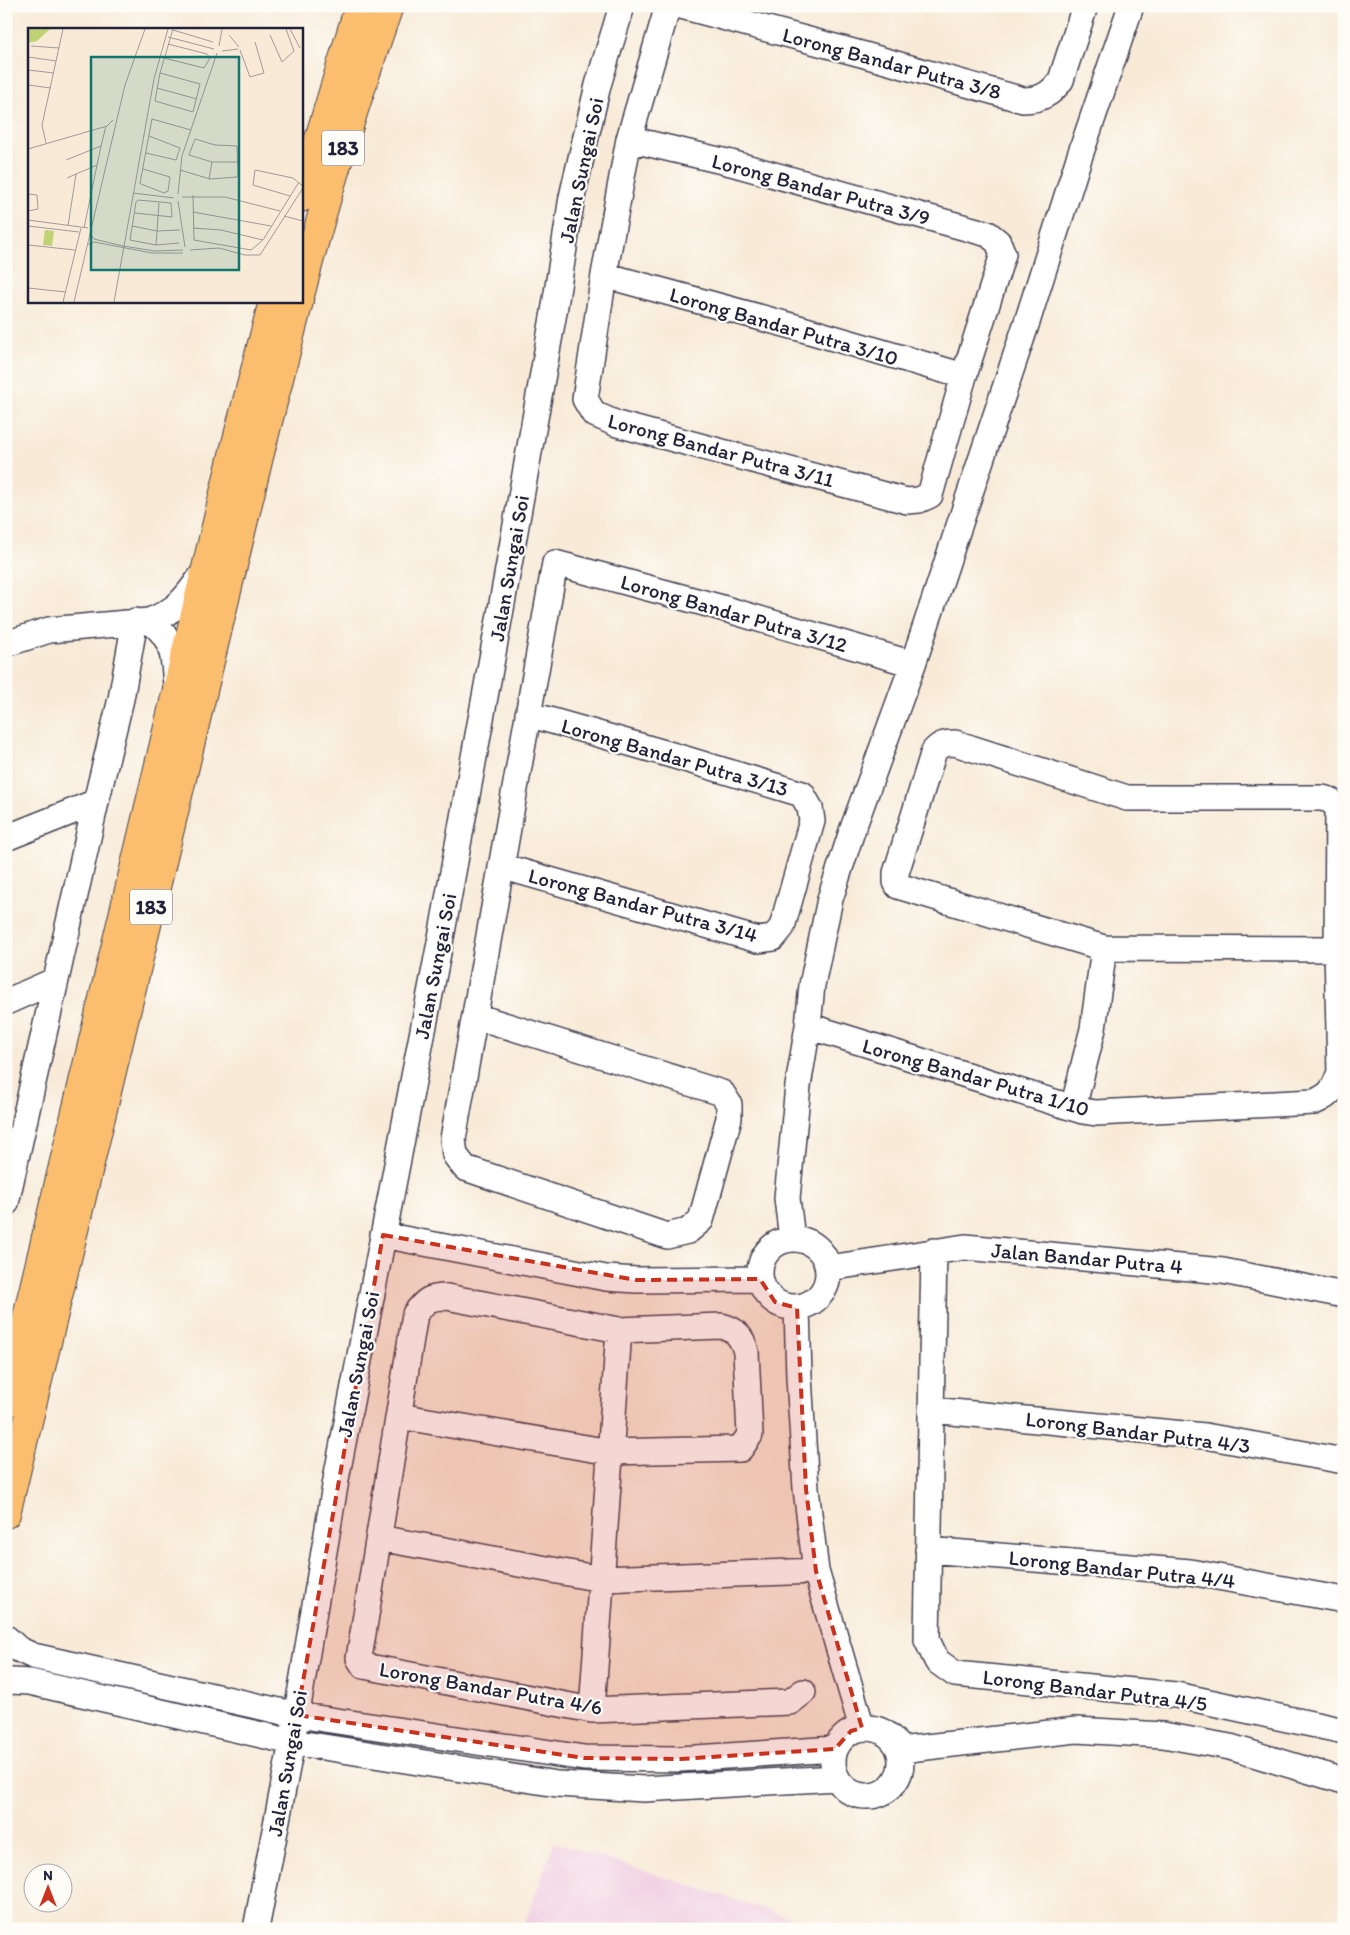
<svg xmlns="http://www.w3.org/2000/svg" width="1350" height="1935" viewBox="0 0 1350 1935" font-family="Itim,sans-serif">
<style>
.built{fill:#f1d0e2}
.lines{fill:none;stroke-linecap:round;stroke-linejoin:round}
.minor-casing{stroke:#424052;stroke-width:28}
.highway-casing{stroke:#424052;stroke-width:30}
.minor{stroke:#fff;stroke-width:25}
.highway{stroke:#fabe6e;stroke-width:28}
.marked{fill:#c8321e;fill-opacity:0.2;stroke:#c8321e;stroke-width:4;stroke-dasharray:10 6;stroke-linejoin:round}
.labels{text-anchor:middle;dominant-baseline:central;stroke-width:4.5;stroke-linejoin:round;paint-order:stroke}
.shield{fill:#fdfcf7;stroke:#646373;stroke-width:1}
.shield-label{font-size:20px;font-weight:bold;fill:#22223b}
.street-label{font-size:21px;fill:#22223b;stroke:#fdfcf7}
.inset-road{fill:none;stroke:#a29a99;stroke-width:1}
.view{fill:#0f766e;fill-opacity:0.15;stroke:#0f766e;stroke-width:2.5}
.inset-edge{fill:none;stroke:#22223b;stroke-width:2.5}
</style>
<rect width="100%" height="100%" fill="#fdfcf7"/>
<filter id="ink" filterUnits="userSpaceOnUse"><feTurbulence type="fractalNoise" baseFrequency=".02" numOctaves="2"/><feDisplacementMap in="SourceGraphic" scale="10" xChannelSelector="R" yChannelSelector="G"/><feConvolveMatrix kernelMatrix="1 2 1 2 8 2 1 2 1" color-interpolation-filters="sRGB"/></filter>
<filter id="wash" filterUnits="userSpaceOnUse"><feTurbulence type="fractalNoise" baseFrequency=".0096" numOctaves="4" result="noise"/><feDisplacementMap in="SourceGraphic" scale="20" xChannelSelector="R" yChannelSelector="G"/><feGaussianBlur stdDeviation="1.12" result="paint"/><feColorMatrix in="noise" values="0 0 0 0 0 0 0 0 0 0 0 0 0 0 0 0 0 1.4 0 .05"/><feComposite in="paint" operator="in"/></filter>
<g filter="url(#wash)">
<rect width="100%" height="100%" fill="#f8ead7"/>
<path class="built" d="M554,1842L827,1929H523Z"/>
</g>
<g filter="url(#ink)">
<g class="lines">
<g class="minor-casing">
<path id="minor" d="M681,6L861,54L1023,100C1041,100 1051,94 1061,80L1085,6
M629,139L731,163L988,234L998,242L1003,254L964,376L930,495L919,500L907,501L617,424L594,414L585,399L604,275L629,139L668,6
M604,275L799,328L964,376
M149,621C174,637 174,659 176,686
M6,644L49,630L149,621C179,610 187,596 205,571
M6,838L96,802L121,699L135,621
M501,866L758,940L773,938L782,927L812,821L810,808L802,794L675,756L528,714
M6,1002L56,980L96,802
M475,1016L722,1093L729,1104V1118L701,1220L688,1231L667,1236L465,1168L455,1155L453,1139L555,563L715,606L913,664
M808,1026L1083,1111L1096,1113L1314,1102C1331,1095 1334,1089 1340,1072L1337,949L1338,810C1334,802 1330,799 1321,798H1127L955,743C945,743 940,744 934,751L896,873V882L898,886L1104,948L1337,949
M1073,1108L1093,1029L1104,948
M6,1203L56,980
M383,1235L606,1278L636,1280L760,1279
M760 1273a34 34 0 1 1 68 0a34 34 0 1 1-68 0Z
M792,1239L787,1198L798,1086L808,1026L812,985L830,899L852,831L913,664L1028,319L1078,161L1131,6
M934,1251L927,1640L937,1661L955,1674L1176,1695L1344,1731
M829,1268L965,1247L1223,1271L1344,1295
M797,1308L799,1377L806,1489L816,1571L862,1728
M931,1410L1205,1436L1344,1461
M399,1416L610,1452L740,1449L750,1435L746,1352C742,1337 736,1329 721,1326L619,1330L447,1297C429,1297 426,1300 415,1314L359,1658L364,1666L592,1710L790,1702L803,1692
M379,1538L601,1579L816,1571
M928,1550L1190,1572L1344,1600
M6,1638L18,1649L33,1656L297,1715L584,1758L680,1759L835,1749
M6,1683L11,1681L30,1682L292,1742L557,1784L644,1789L837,1778
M592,1710L619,1330
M833 1762a34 34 0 1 1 68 0a34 34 0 1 1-68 0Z
M900,1750L1076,1730L1163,1735L1230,1747L1344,1781
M256,1929L292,1742L337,1474L443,927L501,609L554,312L572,197L598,85L622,6"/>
</g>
<g class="highway-casing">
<path id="highway" d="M301,198L359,6
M301,292C326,195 356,100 389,6
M6,1404L234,451L273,301
M6,1514L259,457L299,301"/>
</g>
<use href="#minor" class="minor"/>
<use href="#highway" class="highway"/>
</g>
</g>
<path class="marked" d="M383,1235L636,1280L760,1279L775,1302L797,1308L806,1489L816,1571L862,1728L851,1731L835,1749L680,1759L584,1758L297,1715Z"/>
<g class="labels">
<g class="shield">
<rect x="322" y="130.5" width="42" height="35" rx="4"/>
<rect x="130" y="889.5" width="42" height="35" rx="4"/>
</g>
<g class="shield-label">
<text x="343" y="148">183</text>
<text x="151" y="907">183</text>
</g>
<g class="street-label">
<text transform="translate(892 63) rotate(15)">Lorong Bandar Putra 3/8</text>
<text transform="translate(581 170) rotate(-78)">Jalan Sungai Soi</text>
<text transform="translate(821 189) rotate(15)">Lorong Bandar Putra 3/9</text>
<text transform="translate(784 326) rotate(16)">Lorong Bandar Putra 3/10</text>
<text transform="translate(721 450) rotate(15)">Lorong Bandar Putra 3/11</text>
<text transform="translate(509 568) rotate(-80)">Jalan Sungai Soi</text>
<text transform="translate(734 613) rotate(16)">Lorong Bandar Putra 3/12</text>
<text transform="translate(675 757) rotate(16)">Lorong Bandar Putra 3/13</text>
<text transform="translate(643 905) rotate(15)">Lorong Bandar Putra 3/14</text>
<text transform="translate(435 966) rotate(-79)">Jalan Sungai Soi</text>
<text transform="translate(976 1077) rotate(16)">Lorong Bandar Putra 1/10</text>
<text transform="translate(1087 1258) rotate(5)">Jalan Bandar Putra 4</text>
<text transform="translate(358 1364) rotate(-79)">Jalan Sungai Soi</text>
<text transform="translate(1138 1432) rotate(7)">Lorong Bandar Putra 4/3</text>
<text transform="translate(1122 1569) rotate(6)">Lorong Bandar Putra 4/4</text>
<text transform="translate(491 1688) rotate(10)">Lorong Bandar Putra 4/6</text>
<text transform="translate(1095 1690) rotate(7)">Lorong Bandar Putra 4/5</text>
<text transform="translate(287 1763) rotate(-80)">Jalan Sungai Soi</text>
</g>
</g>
<g transform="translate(28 28)">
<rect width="275" height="275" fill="#f8ead7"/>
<path d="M0,1H22L9,13L0,15ZM17,202L26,203L24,218L15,217Z" fill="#bfd276"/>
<path class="inset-road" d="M262,1L272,20M145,2L185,14M201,7L211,19M242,7L254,34L266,23L258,1M140,9L186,21M3,18L31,20M191,18L194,1M212,22L222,49L236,45L227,14M194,23L210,21M0,29L28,33M136,30L176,40L182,30L179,26L140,16M0,42L26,45M132,45L172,56L165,84L127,73L132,45L145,1M0,57L23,60M129,60L169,71M18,115L14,97L35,1M0,121L79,98L85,92M118,125L148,132L152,120L121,108M38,132L73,118L78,98M115,141L142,149L140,163L136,165L113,156L112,155L124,91L163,102M152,142L182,151L209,149L210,147L209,118L187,117L167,111L161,127L184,134H210M39,150L69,137L73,118M181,151L184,134M105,165L146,170M0,166L9,167L10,181L0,183M150,166L154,128L189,25M165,167L166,212L223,222L235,212L271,154M262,168L225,157L227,142L265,150L275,158M154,169H197L252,183M150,173L157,219M165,184L243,198M107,185L144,189L143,175L110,172L108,174L102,212L128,217L151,215M256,188L275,193M0,192L60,200M0,198L51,204M40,198L48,146M104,198L129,203L152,202M56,200L69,137M165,200L193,202L235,212M63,207L66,211L95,218L127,223L155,222M0,217L47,222M59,217L66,214L124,225H155M128,217L131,175M162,222L191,220L217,227H232L275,160M0,260L38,264M35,274L53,200M46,274L97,57L117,1M86,274L126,51L140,1"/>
<path class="view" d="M63,29H211V242H63Z"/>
<rect width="275" height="275" class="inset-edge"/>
</g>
<rect width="1350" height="1935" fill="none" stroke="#fdfcf7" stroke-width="25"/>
<g transform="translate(48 1888)"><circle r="24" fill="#fdfcf7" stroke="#a5a5ac"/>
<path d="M0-4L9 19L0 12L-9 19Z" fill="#c8321e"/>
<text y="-8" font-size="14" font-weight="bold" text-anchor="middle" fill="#22223b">N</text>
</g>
</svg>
